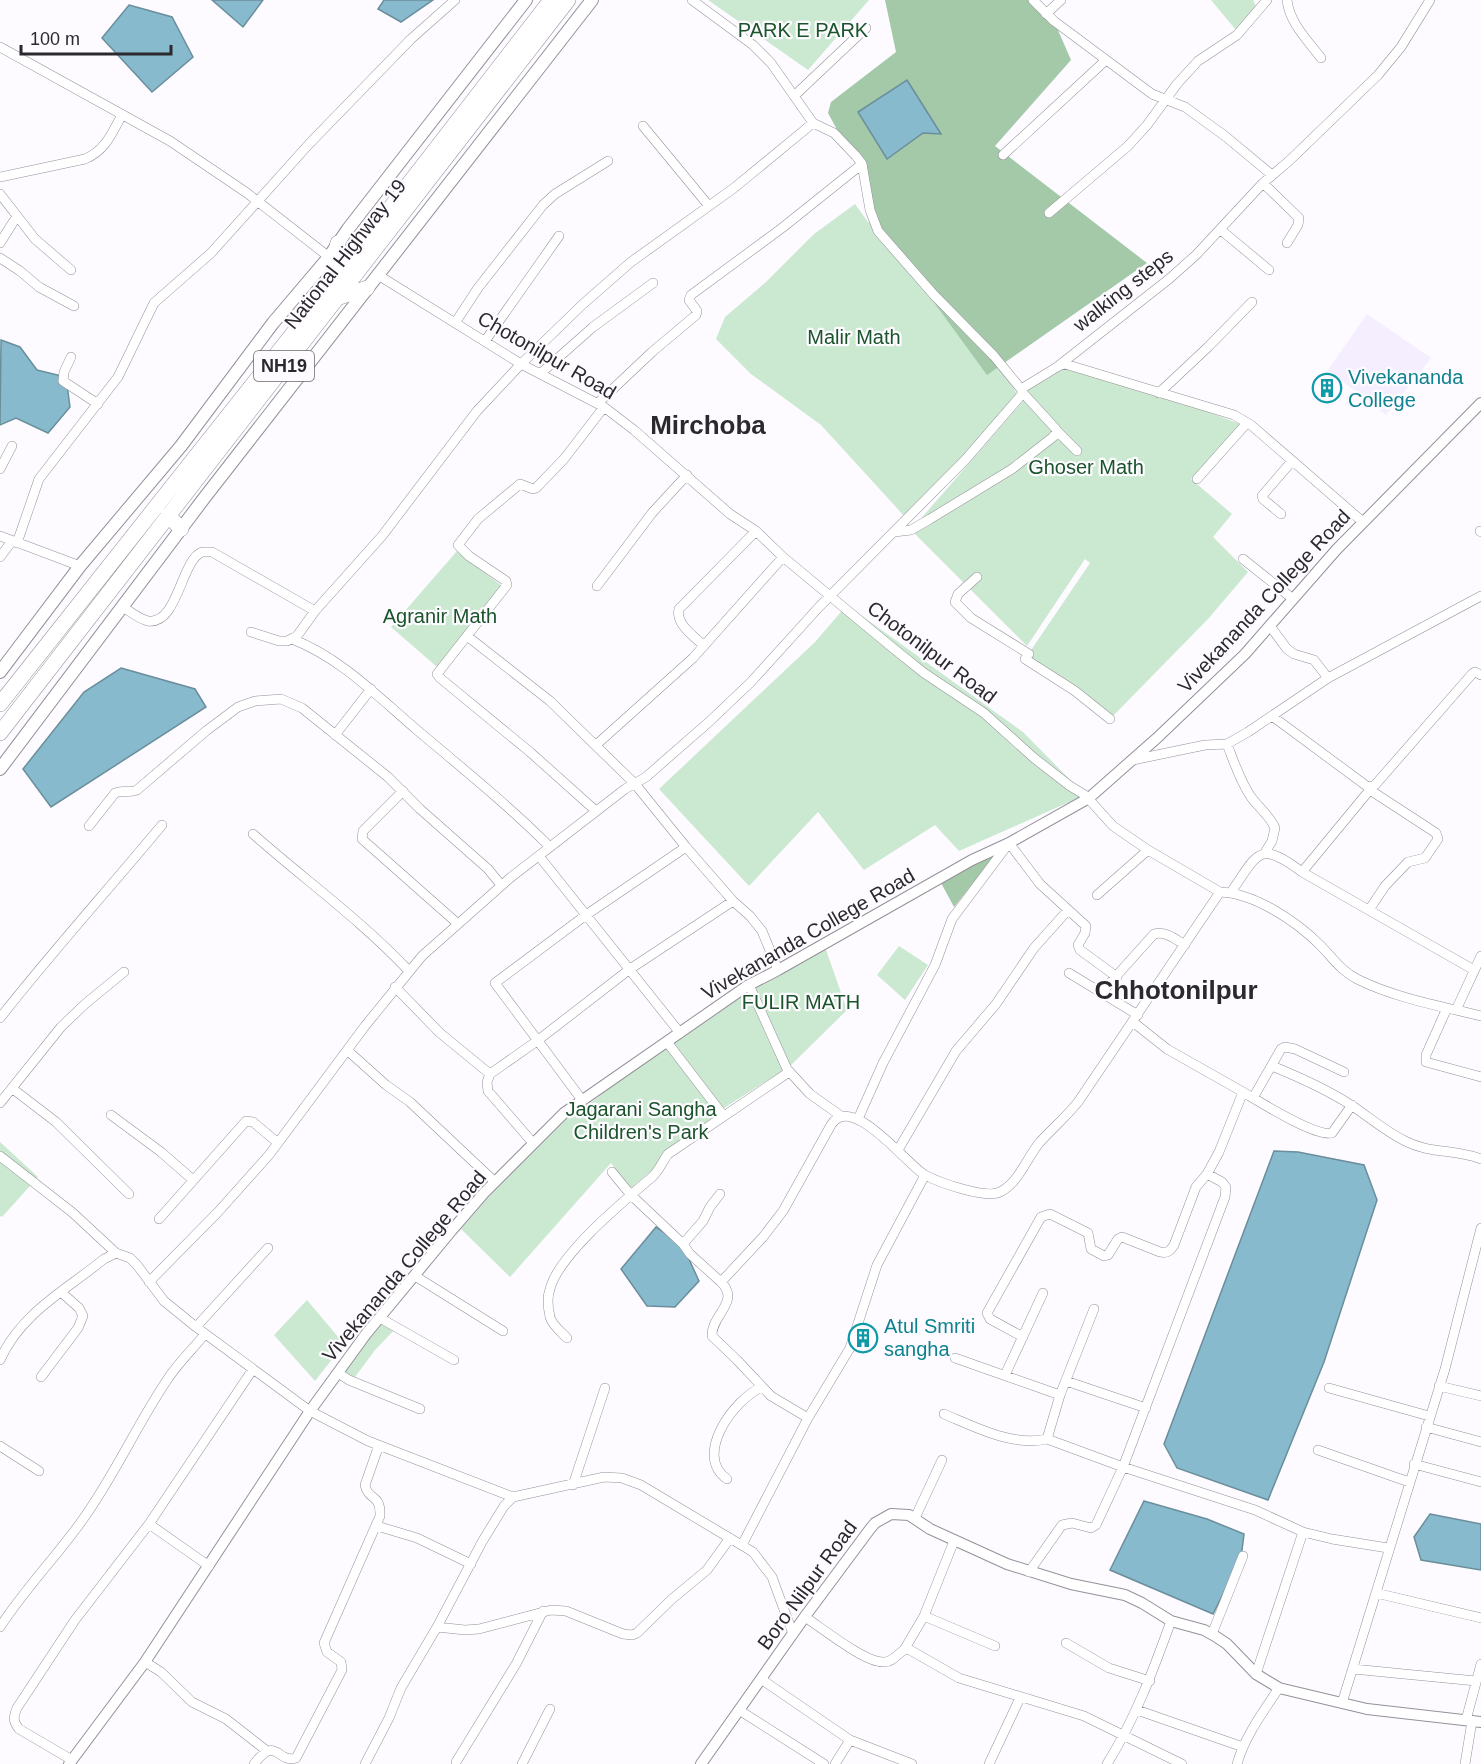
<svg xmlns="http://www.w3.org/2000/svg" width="1481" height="1764" viewBox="0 0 1481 1764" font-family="Helvetica,sans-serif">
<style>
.education{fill:#f5eeff}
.green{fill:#cbe8d0}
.forest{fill:#a3c9a9}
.water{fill:#86bacc;stroke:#6b8e9c;stroke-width:1.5}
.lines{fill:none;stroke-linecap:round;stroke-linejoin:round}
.minor-casing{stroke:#95909a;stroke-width:10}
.tertiary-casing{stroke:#95909a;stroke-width:12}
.secondary-casing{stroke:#95909a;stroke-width:14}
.trunk-casing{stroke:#95909a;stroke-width:16}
.minor{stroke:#fff;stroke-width:9}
.tertiary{stroke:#fff;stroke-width:10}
.secondary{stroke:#fff;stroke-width:12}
.trunk{stroke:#fff;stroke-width:15}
.labels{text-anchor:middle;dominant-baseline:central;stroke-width:4.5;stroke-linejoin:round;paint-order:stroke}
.shield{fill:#fdfbff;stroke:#6a686c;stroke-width:1.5}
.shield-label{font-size:18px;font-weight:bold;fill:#2b292d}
.park-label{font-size:20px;fill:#1a542a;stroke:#fdfbff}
.street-label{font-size:20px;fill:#2b292d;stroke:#fdfbff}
.culture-label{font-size:20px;fill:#0d838f;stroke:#fdfbff;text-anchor:start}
.district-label{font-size:26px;font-weight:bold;fill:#2b292d;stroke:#fdfbff}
</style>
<rect width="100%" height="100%" fill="#fdfbff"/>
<path class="education" d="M1367,314L1431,358L1386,415L1328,370Z"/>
<path class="green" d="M708,0H869L808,70Z
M1211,0H1253L1257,8L1236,30Z
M855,204L868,222H873L994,354L1019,398L906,518L821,425L751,374L716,339L725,317L765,283L814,234Z
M1064,367L1147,389L1240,424L1191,479L1232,514L1213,537L1248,572L1208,619L1110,719L1025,659L1090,563L1085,559L1027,646L911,530L1024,400L1025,389Z
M457,551L502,586L437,667L391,627Z
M847,605L1023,732L1085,795L959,851L935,825L864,870L818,812L749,886L659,789L815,642Z
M824,944L847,1010L787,1069H785L724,1108L630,1189L611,1163L510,1277L461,1229L534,1145L575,1110L593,1101L672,1038L749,985Z
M899,946L928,965L905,1000L877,975Z
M0,1142L38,1177L2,1217L0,1216Z
M307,1300L344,1344L315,1381L274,1335Z
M386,1316L399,1325L375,1350L355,1377L343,1372Z"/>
<path class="forest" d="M885,0H1034L1054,21L1071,60L995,146L1147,263L987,375L879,227L855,163L828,113L831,102L896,52Z
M998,852L954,907L940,881Z"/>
<path class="water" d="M212,0H263L243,27Z
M384,0H433L401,22L378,9Z
M129,5L172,17L193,57L152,92L102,38Z
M907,80L941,134L923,133L887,159L858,112Z
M1,340L20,347L37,370L66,377L70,407L48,433L16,418L0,425Z
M121,668L195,689L206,707L51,807L23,769L84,692Z
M1274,1151L1298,1152L1364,1165L1377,1200L1324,1362L1268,1500L1177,1468L1164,1444Z
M656,1227L682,1244L699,1281L675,1307L647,1306L621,1269Z
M1144,1501L1207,1519L1244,1534L1241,1558L1213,1614L1110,1570Z
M1430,1514L1481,1524V1570L1421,1560L1414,1537Z"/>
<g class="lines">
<g class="minor-casing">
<path id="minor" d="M692,0L753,45L771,63L813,123L834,133L856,156L862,164L870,210L878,231L934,295L994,356L1021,389
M1033,0L1054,21L1152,94L1185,107L1225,136L1272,175
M1287,0C1289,22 1308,41 1321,58
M1046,14L1061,0
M0,47L170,141L247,193L329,257
M794,96L866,28
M643,126L709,206
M1003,155L1106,60
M0,177L85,159C106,150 111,134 122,115
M1263,183L1299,218L1298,225L1287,243
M0,194L35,239L71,270
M1049,213L1128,146L1147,125L1177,84L1198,61L1237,35L1267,0
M1221,230L1269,270
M0,243L17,216
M0,258L20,271L39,287L74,306
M378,275L521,364L604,407L634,430L730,514L756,531L783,557L888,644L924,673L984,713L1034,758L1070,786L1085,795L1113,826L1148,850L1220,892C1254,893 1296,921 1320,945C1332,957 1341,971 1357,979C1395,998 1440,1006 1481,1016
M455,323L478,288L543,205L555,194L608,161
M485,341L559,236
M71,357L64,372L63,381L98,404
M1058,366L1065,364L1234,415L1251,425L1363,522
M541,373L593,327L653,283
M1159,393L1208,347L1252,302
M598,403L652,352L696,315L697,311L689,300L691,295L782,228L862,164
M1057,431L1077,451
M0,469L12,446
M1197,479L1247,423
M1281,514L1263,499L1262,496L1292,461
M1480,531L1481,532
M894,532L911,530L930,519L1012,469L1053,437L1057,431L1055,428L1023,393
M0,536L80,566
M17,543L39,479L118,377L154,303L211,253L309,144L411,39L455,0
M0,557L12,541
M1243,559L1293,599
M977,577L958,594L955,602L971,618L1029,654
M597,586L652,513L687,475
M123,607C131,612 139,619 148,621C178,625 181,560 202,552C203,552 211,552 212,552L315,611
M1270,626L1287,649L1294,654L1314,660L1328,678
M251,632L279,641H287L297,636L315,611L382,536L477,411L521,364L583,304L631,262L734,188L813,123
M467,636L550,701L635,784L686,847L733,901L750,916L762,931L778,970
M292,639C341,658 377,696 417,730C462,768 508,805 550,847
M704,646C695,637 675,624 679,609L756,531
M1025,659L1075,691L1110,719
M1272,716L1368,787L1375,785L1472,674L1475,672L1481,675
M335,735L371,689
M1227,744C1234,762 1240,781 1251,797C1259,808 1270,816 1275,828L1272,841L1264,854
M596,745L693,658L783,557
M1133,760L1205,745L1227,744L1248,732L1328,678L1481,596
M403,791L363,831L362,839L457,923
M596,811L530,752L440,678L437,674L507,585L506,581L469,556L458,545L478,519L520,484L533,489L536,488L564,459L604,407
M89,826L115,793C123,789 129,794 137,790L206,731L238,707L255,701L281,699L302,708L388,777L420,809L488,869L501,885
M253,834C305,880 361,920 409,971
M539,856L680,1033
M1302,872L1373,786
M1231,892C1258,854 1258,839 1302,872L1474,970
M1097,895L1148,850
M1369,910L1385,886L1408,862L1425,858L1438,839L1436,833L1370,790
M1069,973L1138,1015
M749,985L787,1069L810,1094L841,1116
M395,987L440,1033L490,1074
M1101,993L1154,934C1166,931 1175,939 1185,945
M1447,1008L1426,1055V1062L1481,1077
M1456,1010L1481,956
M0,1018C52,952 108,890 162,825
M667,1042L723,1115
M347,1050L386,1085L410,1102L495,1182
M1272,1066C1299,1077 1326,1089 1351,1105C1369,1117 1385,1131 1405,1141C1430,1154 1456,1149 1481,1159
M13,1089L56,1122L129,1194
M1243,1092C1260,1102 1315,1137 1332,1133L1352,1105
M1253,1098L1281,1049L1285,1047L1295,1049L1344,1072
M582,1100L495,983L586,915L686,847
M0,1103L61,1027L85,1004L124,972
M111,1115L161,1152L193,1180
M858,1119L883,1063L935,965L952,919L1009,843L1040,884L1086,926L1085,933L1078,945L1080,950L1117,977
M533,1143L488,1091L487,1082L490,1074L537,1041L630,969L733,901
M898,1150L956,1051L996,1004L1034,948L1068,910
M0,1156L73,1213L116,1253
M612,1172L630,1194L683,1244L690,1254L721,1282L763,1237L783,1211L831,1125C851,1091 907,1165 925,1175C940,1183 986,1199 1000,1192C1019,1183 1027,1157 1040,1142C1053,1128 1066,1117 1078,1102L1220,892
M159,1219L246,1121L253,1122L278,1143
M683,1244L703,1221L710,1207L720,1194
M415,1276L503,1331
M149,1282L218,1212L269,1155L365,1026L422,956L510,878L625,789L646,777L710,721L751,682L819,607L966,459L1023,393L1021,389L1057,367L1169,279L1196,255L1263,183L1289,161L1378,75L1401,47L1430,0
M721,1282C741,1302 711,1315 712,1336L737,1360L771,1396L808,1418
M1094,1309L1060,1395L1047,1439L1123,1467L1255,1510L1303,1532L1332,1539L1388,1548
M380,1318L454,1360
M196,1327L268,1248
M1023,1337L990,1319L987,1313L1041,1217L1050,1214L1088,1233L1091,1249L1104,1256L1108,1255L1118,1239L1122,1237L1160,1252C1167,1254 1170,1251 1174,1245L1196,1187L1207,1174L1219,1152L1243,1092L1167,1049L1133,1022
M567,1338C561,1332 552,1325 550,1317C548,1308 547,1297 550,1289C559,1254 624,1201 652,1177C659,1171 662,1162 668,1154L789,1072
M955,1358L1060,1395
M0,1360C21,1313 66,1290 104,1259L116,1253L130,1258L137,1265L164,1301L196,1327L310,1411L368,1441L513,1497L604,1477L622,1478L641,1485L753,1552L772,1577L793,1634
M338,1373L349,1380L420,1409
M1005,1375L1043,1293
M41,1377L78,1328L83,1316L79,1308L61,1292
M1066,1381L1146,1408
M1439,1386L1481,1396
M1329,1388L1429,1416
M944,1414C975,1427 1013,1447 1047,1439
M1426,1427L1481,1442
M0,1446L39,1471
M1318,1450L1409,1482
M1414,1464L1481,1482
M727,1479C693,1455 734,1399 762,1387
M573,1485L605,1388
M915,1518L942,1460
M149,1524L209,1566
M377,1526L417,1538L471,1564
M742,1545L808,1418L850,1348L877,1265L925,1175
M1029,1572L1062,1525L1072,1523L1091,1528L1096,1525L1123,1467L1225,1197L1226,1187L1222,1182L1207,1174
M1376,1593L1481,1618
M924,1616L995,1646
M805,1617C822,1628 865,1663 884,1662C893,1662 897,1654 904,1650H910L959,1678L1084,1716L1182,1764
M0,1627C24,1590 55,1558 81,1522C114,1477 136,1426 167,1380C178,1363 193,1349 205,1334
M437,1627L465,1630L479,1629L551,1610L566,1611L623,1634L632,1635L637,1633L672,1599L707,1570L730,1538
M1212,1634L1243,1556
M1066,1643L1109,1668L1150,1681
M904,1650L924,1616L954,1541
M145,1662L161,1672L192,1702L226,1719L267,1751
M1353,1669L1476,1681
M1256,1674L1303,1532
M761,1679L850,1740
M1342,1703L1445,1369L1481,1228
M739,1710L824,1764
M1137,1710L1243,1747
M1466,1720L1481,1664
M72,1760L19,1729C13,1721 13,1718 17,1708L75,1620L149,1524L253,1369
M456,1762L516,1664L543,1611
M254,1764C277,1734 277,1764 296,1758L342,1670L341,1662L327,1652L324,1643L380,1516C381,1493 368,1501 365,1485L379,1445
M365,1764L389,1718L401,1688L437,1627L482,1542L504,1506L513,1497
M522,1764L550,1709
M835,1764L850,1740L912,1764
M989,1764L1020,1698
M1107,1764C1135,1719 1153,1671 1171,1621
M1237,1764C1245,1736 1263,1712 1279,1688
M1465,1764L1472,1721"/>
</g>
<g class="tertiary-casing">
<path id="tertiary" d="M69,1764L145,1662L310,1411L366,1334L452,1230L484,1193L564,1113L747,986L778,970L972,860L1009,843L1089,798L1157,738L1245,654L1337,549L1481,403
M701,1764L806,1615L870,1529L875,1523L891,1514L909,1515L930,1529L1007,1564L1071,1584L1125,1595L1142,1603L1171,1621L1204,1630L1215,1636L1227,1644L1256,1674L1279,1688L1367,1709L1481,1722"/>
</g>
<g class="secondary-casing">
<path id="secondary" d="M0,672L80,566L181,446L273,323L329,257L348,229L526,0
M0,769L205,497L592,0"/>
</g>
<g class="trunk-casing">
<path id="trunk" d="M327,285L338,243
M337,298L367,288
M168,515L181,529
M0,704L295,331L551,0
M0,733L568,0"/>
</g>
<use href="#minor" class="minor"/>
<use href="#tertiary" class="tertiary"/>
<use href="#secondary" class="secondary"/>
<use href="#trunk" class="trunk"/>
</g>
<defs>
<g id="building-ring" transform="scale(1.5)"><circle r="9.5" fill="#fdfbff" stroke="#0f9aa8" stroke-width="1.5"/><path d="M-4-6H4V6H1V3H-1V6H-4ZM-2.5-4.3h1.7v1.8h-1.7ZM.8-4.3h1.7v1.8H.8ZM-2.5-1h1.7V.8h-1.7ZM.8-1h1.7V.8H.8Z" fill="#0f9aa8"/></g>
</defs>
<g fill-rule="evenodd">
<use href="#building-ring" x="1327" y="388"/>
<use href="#building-ring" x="863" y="1338"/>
</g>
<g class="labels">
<rect class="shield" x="254" y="351" width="60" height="30" rx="4.5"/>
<g class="shield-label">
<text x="284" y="366">NH19</text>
</g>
<g class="park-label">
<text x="803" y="30">PARK E PARK</text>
<text x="854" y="337">Malir Math</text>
<text x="1086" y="467">Ghoser Math</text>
<text x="440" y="616">Agranir Math</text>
<text x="801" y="1002">FULIR MATH</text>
<text x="641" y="1109">Jagarani Sangha<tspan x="641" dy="23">Children's Park</tspan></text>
</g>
<g class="street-label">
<text transform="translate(345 254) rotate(-52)">National Highway 19</text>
<text transform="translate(1123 290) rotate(-38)">walking steps</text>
<text transform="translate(547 355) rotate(30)">Chotonilpur Road</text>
<text transform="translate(1264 601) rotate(-47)">Vivekananda College Road</text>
<text transform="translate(932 652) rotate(37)">Chotonilpur Road</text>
<text transform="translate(808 934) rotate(-30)">Vivekananda College Road</text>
<text transform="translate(404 1266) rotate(-50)">Vivekananda College Road</text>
<text transform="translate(807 1585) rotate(-54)">Boro Nilpur Road</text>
</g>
<g class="culture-label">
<text x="1348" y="377">Vivekananda<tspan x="1348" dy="23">College</tspan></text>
<text x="884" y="1326">Atul Smriti<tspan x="884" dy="23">sangha</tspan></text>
</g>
<g class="district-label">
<text x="708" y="425">Mirchoba</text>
<text x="1176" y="990">Chhotonilpur</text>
</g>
</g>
<path d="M21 45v9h150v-9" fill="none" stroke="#2b292d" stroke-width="3"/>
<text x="30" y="45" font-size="18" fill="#2b292d" stroke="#fdfbff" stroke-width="4.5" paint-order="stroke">100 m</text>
</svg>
